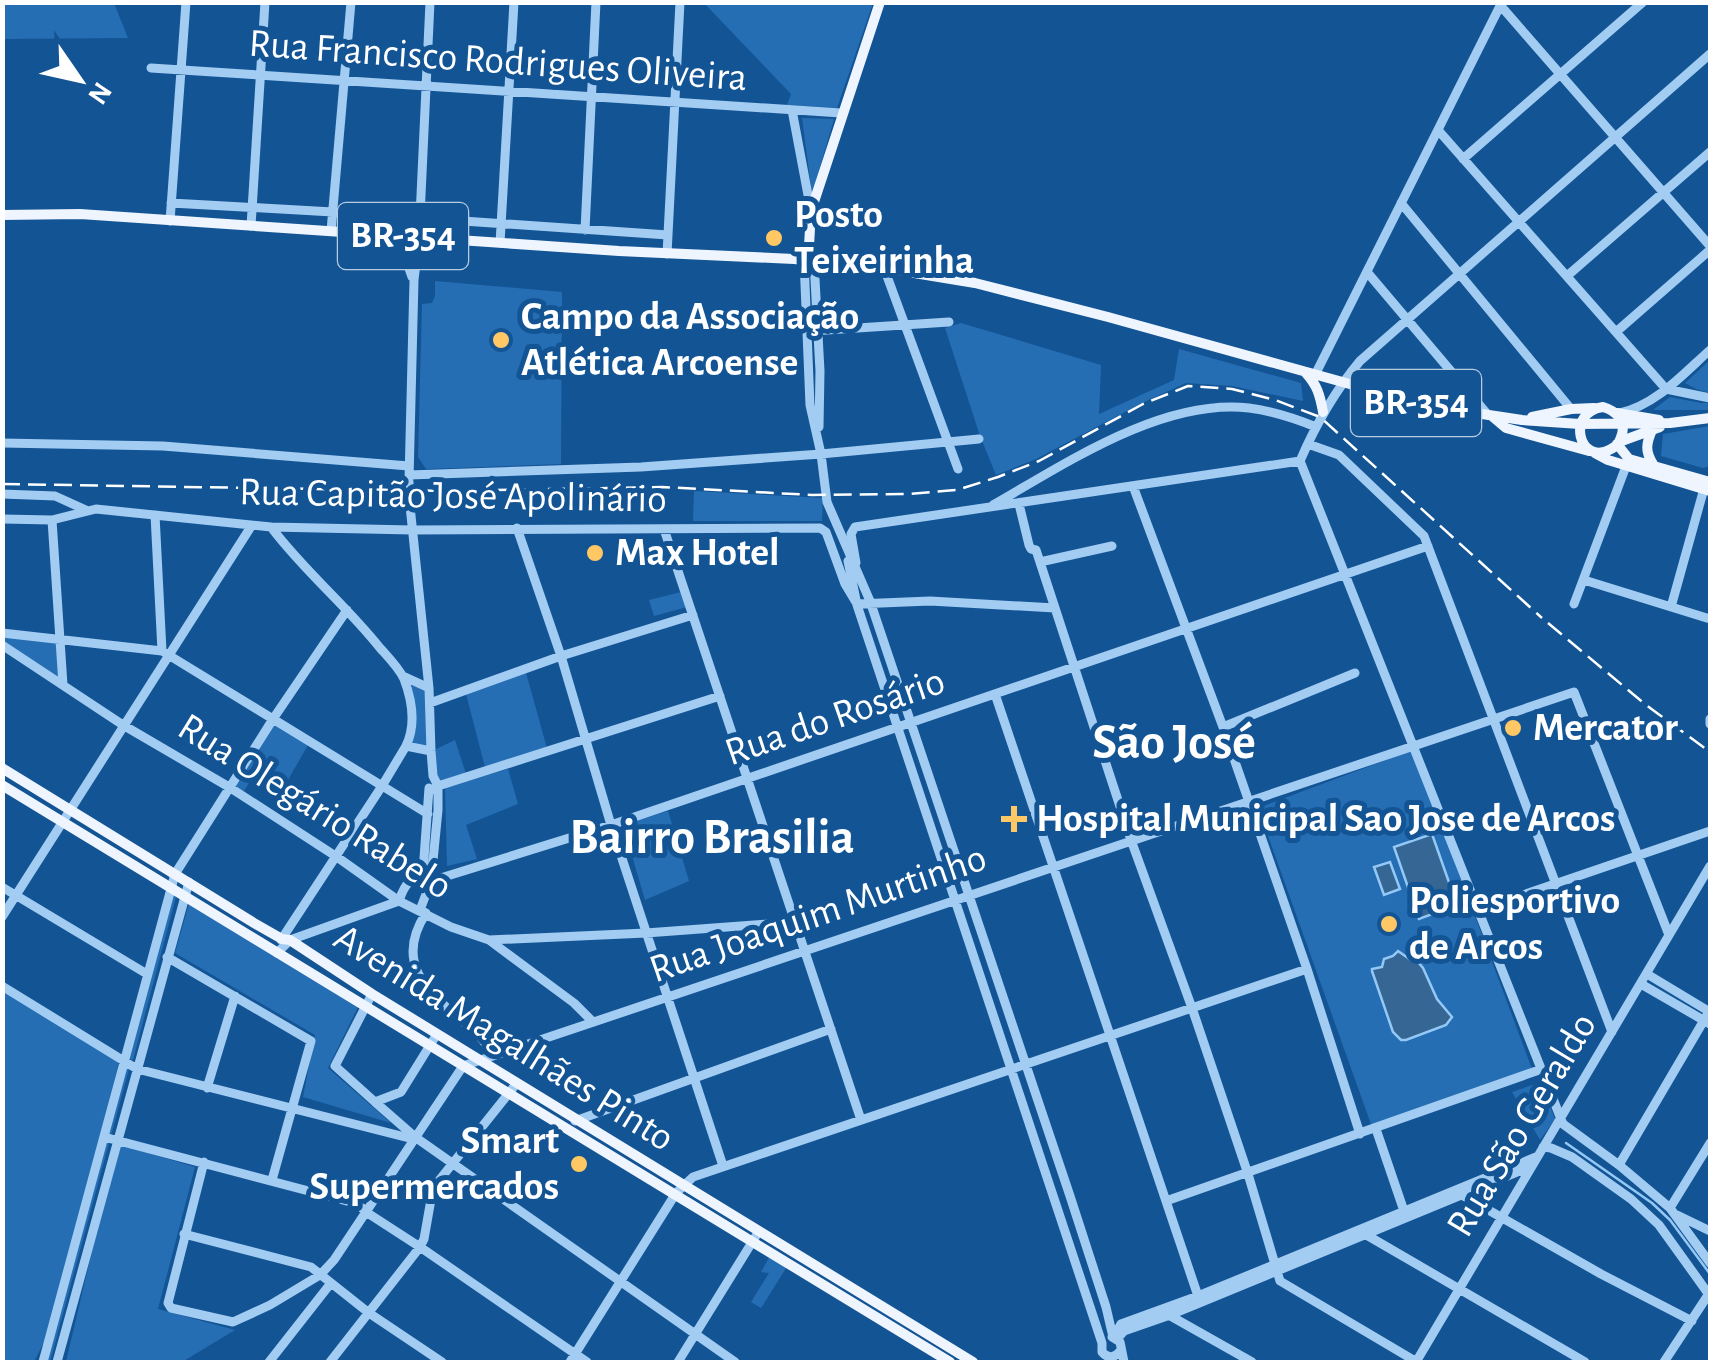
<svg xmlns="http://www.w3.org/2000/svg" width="1713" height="1365" viewBox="0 0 1713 1365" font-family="'Alegreya Sans',sans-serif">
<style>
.green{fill:#266eb4}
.water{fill:#366694;stroke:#94c8f6;stroke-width:2.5}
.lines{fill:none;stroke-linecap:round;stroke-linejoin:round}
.stream{stroke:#94c8f6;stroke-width:2.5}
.minor{stroke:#a2ccf2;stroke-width:9}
.major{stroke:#eef5ff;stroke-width:10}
.rail{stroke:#fff;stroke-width:2.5;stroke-dasharray:18 8;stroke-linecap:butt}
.minor-bridge{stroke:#a2ccf2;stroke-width:9}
.poi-dot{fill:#ffc864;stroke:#135495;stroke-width:4}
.labels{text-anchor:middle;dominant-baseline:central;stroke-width:10;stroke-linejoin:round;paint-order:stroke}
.shield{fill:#135495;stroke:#b8ccdf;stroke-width:2.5}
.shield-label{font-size:38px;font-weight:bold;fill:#fff}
.street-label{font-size:40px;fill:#fff;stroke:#135495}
.poi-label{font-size:40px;font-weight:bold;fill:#fff;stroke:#135495;text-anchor:start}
.district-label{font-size:50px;font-weight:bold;fill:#fff;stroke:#135495}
</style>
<rect width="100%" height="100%" fill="#135495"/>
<path class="green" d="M2,3H114L128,38L3,39Z
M704,3H873L837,108L787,105L791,94Z
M802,118L834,119L812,194Z
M435,281L562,292L561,464L426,469L418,457L422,304L432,303L435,296Z
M961,323L1101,365L1099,414L1174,380L1179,349L1301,383L1303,401L1232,386L1186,383L1142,403L1036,459L996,475L980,436L945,328Z
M1710,360V393L1696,389L1685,383Z
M1670,397L1701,403H1710V410H1653Z
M1710,426V466L1703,468L1661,456L1663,434Z
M694,491L823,498L822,521H693Z
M681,592L687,607L654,616L649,600Z
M2,633L60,640L63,685L3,645Z
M525,669L548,752L486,771L465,690Z
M403,676L429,688L432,751L455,740L467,777L438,786L431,751L406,746L412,731Z
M274,724L308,745L281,792L273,787L270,790L252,778L244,791L233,785Z
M1413,750L1532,1069L1372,1127L1258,808Z
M508,769L518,804L466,825L477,859L447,866L445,787Z
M668,811L689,881L645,900L623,825Z
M172,894L176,897L133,1060L127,1059Z
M190,900L358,1007L328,1068L391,1123L303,1097L315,1035L175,953Z
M2,989L119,1061L90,1179L45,1340L34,1362H3Z
M125,1068L129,1069L50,1362H47Z
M1535,1084L1543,1088L1555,1119L1540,1140L1512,1092Z
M121,1145L195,1167L158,1309L235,1330L182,1362H66L92,1251Z
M771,1254L788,1265L761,1308L751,1302L769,1273L761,1272Z"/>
<path class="water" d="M1432,834L1457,905L1419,919L1394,847Z
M1390,862L1400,889L1384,895L1374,867Z
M1398,951L1411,960L1418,962L1423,968L1437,999L1452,1017L1446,1025L1406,1040H1401L1393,1032L1372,971V969L1382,967L1384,959L1393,956Z"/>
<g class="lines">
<path class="stream" d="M1566,1143L1652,1203L1670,1220L1710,1274"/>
<path class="minor" d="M1500,5L1710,246
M1710,54L1360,361C1334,392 1316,424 1300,461L1563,1124L1619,1165L1670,1208L1710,1263
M151,68L841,113
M792,110L811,211
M1438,130L1666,389L1710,398
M1463,159L1643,2
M171,203L333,212L668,235
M1401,203L1571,409
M170,221L186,2
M251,226L265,2
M585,230L596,2
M331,231L351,2
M406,237V260L412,277
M500,243L514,2
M667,254L680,2
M804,260L810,405L821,454L827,502L870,601L1070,1196L1106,1307L1113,1337
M814,261L820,371L819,427
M884,268L958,469
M1367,272L1488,415
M1567,276L1710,152
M812,331L949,322
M1616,332L1710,250
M1315,375L1502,2
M1620,413C1656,405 1683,374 1710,350
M2,443L163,446L409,466
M1308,444L1339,455L1424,536L1612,1032
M409,475L641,467L821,454L979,439
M409,479L414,280L419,238L430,2
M1133,486L1223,727L1307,969L1360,1134
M2,494L55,496L86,510
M1019,504L1029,545L1031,549L1036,550L1131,840L1192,1008L1248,1174L1280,1281L1417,1362
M993,505C1065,464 1162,398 1249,408C1272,411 1294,418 1316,427
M410,506L429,688L431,751L433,776L438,786V810L431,881L420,910L426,913C395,961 424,989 461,1020C474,1032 486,1039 492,1056
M155,515L162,651
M2,519L52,520L96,509L271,527L412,530L820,528L826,532L845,584L857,604L930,601L1055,608
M52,520L63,685
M271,527C304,571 346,605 380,648C388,657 399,668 404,679C412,700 416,725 406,746
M517,528L561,656L611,825L723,1166
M664,529L861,1120
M848,561L857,605L1102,1343V1352C1108,1359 1115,1358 1120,1351
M1040,562L1112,546
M856,563L851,534L855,527L1300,461
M1584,580L1710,619
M1574,604L1628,461
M1671,607L1705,485
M2,633L162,651L428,814
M2,645L123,725L229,787L337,857L399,901L451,927L489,940L574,1003L593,1022
M403,676L429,688
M995,694L1200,1302
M430,703L561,656L693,615
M1710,719V724
M1223,727L1355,673
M429,791L438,786L720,696
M415,878L423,872L429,788
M2,887L147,974
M1479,910L1710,831
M2,917L252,525
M281,940L382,786L406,746L431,751
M489,940L646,933L795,922
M277,953L290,940L399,901C404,885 413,871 431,881L611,825L1428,546
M167,957L311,1041L272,1180
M1647,974L1710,1012
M1641,984L1710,1024
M2,986L137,1069L413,1139
M372,994L335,1066L375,1102L401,1092L437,1034
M207,1088L235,996
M375,1102L415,1137L735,1362
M575,1121L831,1029
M1376,1129L1404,1211
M104,1137L358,1204L366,1212L420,1247L587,1362
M1543,1147L1551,1148L1572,1157L1631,1199L1659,1225L1710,1296
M204,1162L168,1303L171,1308L233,1322L270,1305L320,1275L334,1260L463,1066L1574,692L1669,935
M1619,1165L1710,1010
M1462,1195L1601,1274L1692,1321
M1166,1201L1542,1069
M1670,1208L1710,1143
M1677,1215L1710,1231
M1363,1233L1585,1362
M184,1234L311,1267L369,1313L442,1362
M1167,1314L1252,1362
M1112,1337L1120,1342L1124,1362
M1114,1337L1121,1324L1198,1296L1536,1157
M1117,1339L1124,1331L1170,1315L1532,1166
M43,1362L175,874L273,719L347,610
M57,1362L189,882
M269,1362L331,1283
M330,1362L420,1247L424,1239L433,1188L517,1083
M570,1362L676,1193L693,1177L1307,969
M678,1362L759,1231
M1416,1362L1710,866
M1664,1362L1710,1292"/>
<path class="major" d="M2,215L80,214L619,251L794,259L884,268L975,283L1108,317L1429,406L1522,420L1580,424L1670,423L1710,418
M804,260L809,246L811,211L880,2
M1306,373C1317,385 1320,395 1323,412
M1603,407C1617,411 1627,422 1621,437C1619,443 1617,446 1611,449C1579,467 1565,412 1603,407Z
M1617,413L1659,420
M1493,417L1506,428L1589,451
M1532,417L1571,409L1594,408
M1652,430C1646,444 1645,451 1653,464
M1619,442L1660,427
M1617,444L1629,459L1710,482
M1595,453L1608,460L1710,491
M2,768L254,923L282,939L290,940L372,994L973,1362
M2,785L950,1362"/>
<path class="rail" d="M2,484L445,491L662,487L812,495L908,494L957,490L998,477L1039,461L1143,404L1188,386L1232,389L1275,400L1320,417L1542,618
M1548,623L1646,705L1710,752"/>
<path class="minor-bridge" d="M409,482L410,506"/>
</g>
<g class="poi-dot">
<circle cx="774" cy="238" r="10"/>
<circle cx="501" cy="340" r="10"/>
<circle cx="595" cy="553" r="10"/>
<circle cx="1513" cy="728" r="10"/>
<path d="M1009 804h10v10h10v10h-10v10h-10v-10h-10v-10h10z"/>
<circle cx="1389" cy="924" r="10"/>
<circle cx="579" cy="1164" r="10"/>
</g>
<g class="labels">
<g class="shield">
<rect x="338" y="203" width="130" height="66" rx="8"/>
<rect x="1351" y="370" width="130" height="66" rx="8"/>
</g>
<g class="shield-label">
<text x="403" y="236">BR-354</text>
<text x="1416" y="403">BR-354</text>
</g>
<g class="street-label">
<text transform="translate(498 61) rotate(4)">Rua Francisco Rodrigues Oliveira</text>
<text transform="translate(453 496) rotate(1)">Rua Capitão José Apolinário</text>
<text transform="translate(835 717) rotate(-19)">Rua do Rosário</text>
<text transform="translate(315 807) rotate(32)">Rua Olegário Rabelo</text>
<text transform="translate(818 914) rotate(-19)">Rua Joaquim Murtinho</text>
<text transform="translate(504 1038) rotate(32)">Avenida Magalhães Pinto</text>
<text transform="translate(1522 1125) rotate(-59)">Rua São Geraldo</text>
</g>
<g class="poi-label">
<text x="794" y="215">Posto<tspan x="794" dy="46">Teixeirinha</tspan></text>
<text x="521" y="317">Campo da Associação<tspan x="521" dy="46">Atlética Arcoense</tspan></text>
<text x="615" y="553">Max Hotel</text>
<text x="1533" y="728">Mercator</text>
<text x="1036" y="819">Hospital Municipal Sao Jose de Arcos</text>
<text x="1409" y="901">Poliesportivo<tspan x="1409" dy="46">de Arcos</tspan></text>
<text x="559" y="1141" text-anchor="end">Smart<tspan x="559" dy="46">Supermercados</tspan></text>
</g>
<g class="district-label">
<text x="1174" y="743">São José</text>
<text x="712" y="838">Bairro Brasilia</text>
</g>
</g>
<rect width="1713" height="1365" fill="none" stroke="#ffffff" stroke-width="10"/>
<g transform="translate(80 80) rotate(124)" stroke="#135495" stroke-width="8" paint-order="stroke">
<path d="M0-8L18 38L0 25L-18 38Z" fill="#ffffff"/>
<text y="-15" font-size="28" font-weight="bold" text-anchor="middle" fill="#ffffff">N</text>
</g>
</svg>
